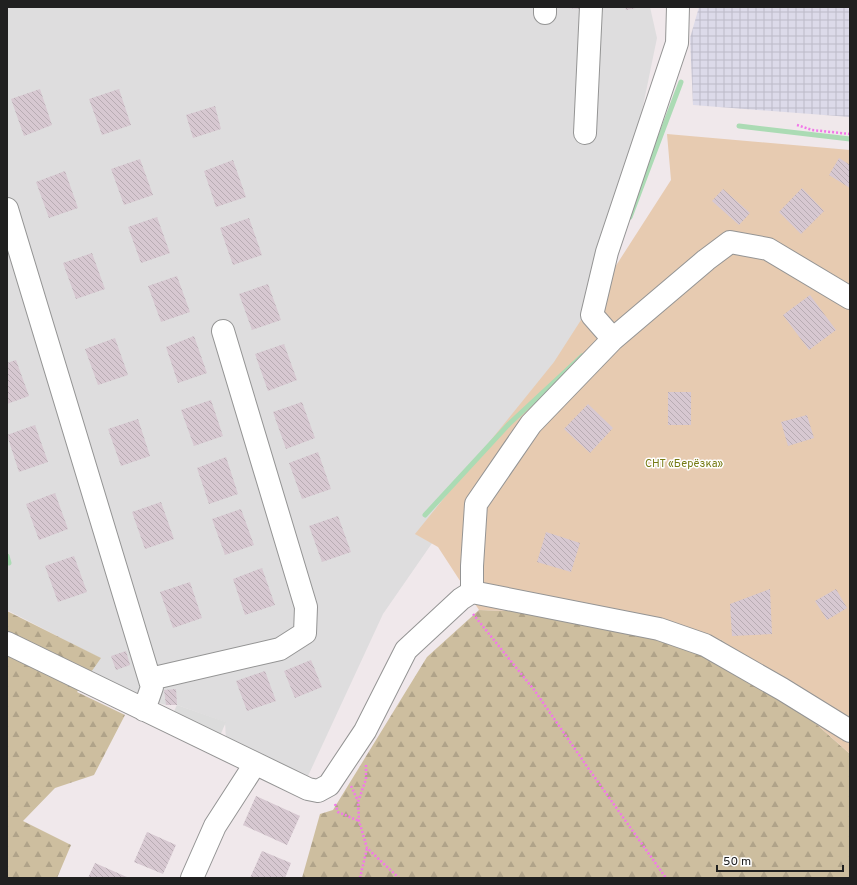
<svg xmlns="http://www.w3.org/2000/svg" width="857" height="885" viewBox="0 0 857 885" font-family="Overpass,sans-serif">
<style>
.residential{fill:#deddde}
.industrial{fill:url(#industrial-grid)}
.forest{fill:url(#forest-firs)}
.garden{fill:#e7cbb1}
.parking{fill:#dcdcdc}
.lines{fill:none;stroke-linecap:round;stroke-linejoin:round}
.stream{stroke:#abdbb4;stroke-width:5}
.building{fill:url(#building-back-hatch)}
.minor-casing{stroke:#949494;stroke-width:24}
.path{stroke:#f277e9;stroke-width:2.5;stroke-dasharray:2 2;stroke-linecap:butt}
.minor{stroke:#fff;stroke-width:22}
.labels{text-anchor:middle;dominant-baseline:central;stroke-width:3;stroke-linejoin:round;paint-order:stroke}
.park-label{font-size:11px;fill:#757a13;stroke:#fff}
</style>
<defs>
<pattern id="industrial-grid" width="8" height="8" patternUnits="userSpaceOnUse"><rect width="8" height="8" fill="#dcdae9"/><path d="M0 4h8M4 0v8" fill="none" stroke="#bcbbc8"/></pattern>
<pattern id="forest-firs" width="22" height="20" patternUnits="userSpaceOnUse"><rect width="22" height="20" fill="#cdbe9f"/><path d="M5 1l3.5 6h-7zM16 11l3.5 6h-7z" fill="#b0a389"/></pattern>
<pattern id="building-back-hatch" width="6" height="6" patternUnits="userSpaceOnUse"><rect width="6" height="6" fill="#d7c8d1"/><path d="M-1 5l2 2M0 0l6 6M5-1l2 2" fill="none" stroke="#b8acb3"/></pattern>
</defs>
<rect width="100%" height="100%" fill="#f0e8eb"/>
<path class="residential" d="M7,7H650L657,38L642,111L580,334L509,432L383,614L308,776L289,773L226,740L225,722L177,705H166L148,700L88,676L100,658L7,610Z"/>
<path class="industrial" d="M699,7H850V117L693,105L690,38Z"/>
<path class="forest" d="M479,610L514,611L659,629L722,640L850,754V878H302L320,814L333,810L427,657Z
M7,611L101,658L77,692L125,715L94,775L55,788L23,821L71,845L57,878H7Z"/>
<path class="garden" d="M667,134L850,150V754L722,640L659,629L514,611L479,610L438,547L415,534L554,362L671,180Z"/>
<path class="parking" d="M177,705L226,722L216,745L169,722Z"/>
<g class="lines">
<path class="stream" d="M739,126L850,139
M630,217L681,82
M425,515L509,424L582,356
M7,556L9,563"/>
</g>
<path class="building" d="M568,7H582V9L568,8Z
M625,7H636V8L626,10Z
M40,89L52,125L24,136L11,99Z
M119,89L131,125L102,135L89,99Z
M215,106L221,129L193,138L186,115Z
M839,158L850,165V188L829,175Z
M140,159L153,195L124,205L111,169Z
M233,160L246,197L216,207L204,171Z
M65,171L78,208L49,218L36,182Z
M802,188L824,211L801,234L779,212Z
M723,189L750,213L739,225L712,201Z
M157,217L170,253L141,263L128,227Z
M249,218L262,255L233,265L220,228Z
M92,253L105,289L76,299L63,263Z
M177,276L190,312L161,322L148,286Z
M268,284L281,320L252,330L239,294Z
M810,295L836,330L809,350L783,315Z
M194,336L207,373L178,383L166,347Z
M115,338L128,375L98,385L85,349Z
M284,344L297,380L268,391L255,354Z
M16,360L29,396L7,404V363Z
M668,392H691V425H668Z
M211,400L223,436L194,446L181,410Z
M302,402L315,438L286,449L273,412Z
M588,404L613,428L590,453L564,429Z
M807,415L814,438L788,446L781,422Z
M138,419L150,456L121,466L108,429Z
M35,425L48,462L19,472L7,435Z
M318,452L331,489L302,499L289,463Z
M226,457L238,494L209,504L197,468Z
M55,493L68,529L39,540L26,504Z
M161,502L174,539L145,549L132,512Z
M241,509L254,545L225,555L212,519Z
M338,516L351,552L322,562L309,526Z
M546,532L580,543L571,572L537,562Z
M74,556L87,592L58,602L45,566Z
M262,568L275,605L245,615L233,579Z
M190,582L202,618L173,628L160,592Z
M770,589L772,634L732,636L730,604Z
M836,589L847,608L827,620L815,601Z
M126,651L130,665L116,670L111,656Z
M311,660L322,687L295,698L284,671Z
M265,671L276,701L247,711L236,681Z
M176,689L177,705H166L164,690Z
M256,796L300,816L287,845L243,825Z
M147,832L176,845L163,874L134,862Z
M262,851L291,863L285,878H250Z
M95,863L129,878H88Z"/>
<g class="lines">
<g class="minor-casing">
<path id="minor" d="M545,13V7
M585,133L591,7
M7,209L152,687L144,710
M613,339L592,315L607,252L677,43L678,7
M472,592V566L476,504L531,424L613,339L706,260L730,242L768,249L850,298
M7,643L308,789L318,791L329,785L365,731L406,650L461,599L472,592L659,629L705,645L782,689L850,731
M150,679L280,649L305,633L306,607L223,331
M192,878L215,826L255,764"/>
</g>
<path class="path" d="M797,125L812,130L850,134
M473,614L535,691L586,765L666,878
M366,765V779L358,802L359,821L367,848L399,878
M351,786L358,801
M335,804L338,812L359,821
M360,878L367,848"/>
<use href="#minor" class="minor"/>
</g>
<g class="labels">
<g class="park-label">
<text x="684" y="464">СНТ «Берёзка»</text>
</g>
</g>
<rect width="857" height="885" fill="none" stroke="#202020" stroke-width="16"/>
<path d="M717 865v6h126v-6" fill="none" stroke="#202020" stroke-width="2"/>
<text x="723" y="865" font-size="12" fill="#202020" stroke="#ffffff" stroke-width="3" paint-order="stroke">50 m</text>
</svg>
